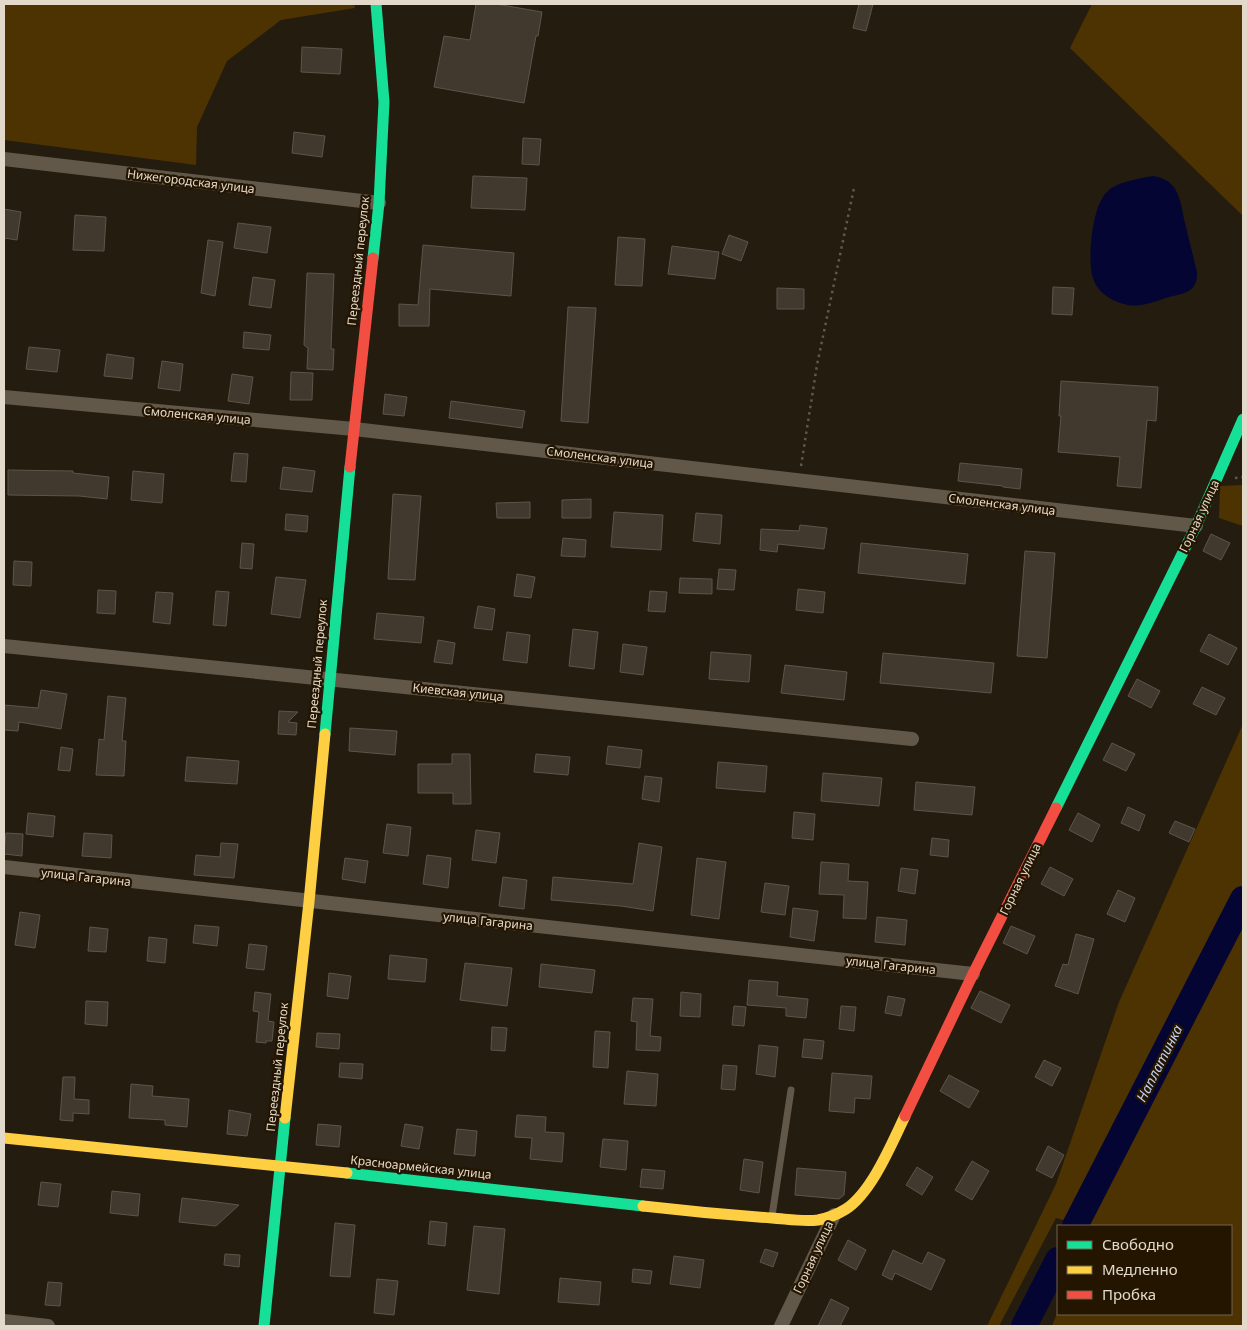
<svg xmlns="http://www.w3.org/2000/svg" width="1247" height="1330" viewBox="0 0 1247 1330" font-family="'Noto Sans',sans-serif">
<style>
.green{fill:#4e3302}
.water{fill:#050533}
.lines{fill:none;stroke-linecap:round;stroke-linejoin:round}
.river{stroke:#050533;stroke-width:26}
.building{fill:#41392e;stroke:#5d554a}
.path{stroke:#5f584b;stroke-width:2.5;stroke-dasharray:2.5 4;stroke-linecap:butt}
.lane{stroke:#625849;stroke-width:7}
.street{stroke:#625849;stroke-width:14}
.fast{stroke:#16e098;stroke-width:11}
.slow{stroke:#ffcf43;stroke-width:11}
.jam{stroke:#f24e42;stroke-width:11}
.labels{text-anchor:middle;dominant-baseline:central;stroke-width:4.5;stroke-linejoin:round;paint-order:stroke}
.street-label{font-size:12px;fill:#e3d9cb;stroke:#231500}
.water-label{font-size:14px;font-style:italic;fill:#bfcff2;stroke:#231500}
</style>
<rect width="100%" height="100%" fill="#241c0f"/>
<path class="green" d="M4,4H354L355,8L281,20L227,61L197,127L196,165L4,140Z
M1092,4H1243V216L1070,48Z
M1243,485V526L1219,518L1220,486Z
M1243,724V1326H1052L1058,1311V1314H1231V1226H1085L1056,1218L999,1326H987L1056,1184L1119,1002Z"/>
<path class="water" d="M1153,176C1160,177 1168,180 1173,186C1181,196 1182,211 1185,223C1189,239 1193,256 1197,272C1198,290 1187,293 1173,296C1157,300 1141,309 1124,304C1115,302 1104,296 1098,288C1094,282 1091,274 1091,267C1089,248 1093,202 1109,190C1118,182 1141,178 1153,176Z"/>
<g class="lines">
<path class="river" d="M1075,1226L1243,899
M1024,1326L1058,1260"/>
</g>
<path class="building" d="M476,4H496L542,12L538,36H536L524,103L434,87L444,36L470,40Z
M859,4H873L866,31L853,28Z
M302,47L342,49L340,74L301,72Z
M294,132L325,136L322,157L292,153Z
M523,138L541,139L539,165L522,164Z
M473,176L527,178L525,210L471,208Z
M4,209L21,212L17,240L4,238Z
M75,215L106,217L104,251L73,250Z
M238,223L271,227L267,253L234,248Z
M729,235L748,242L741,261L722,254Z
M618,237L645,239L642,286L615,285Z
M208,240L223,242L215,296L201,293Z
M423,245L514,253L511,296L430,289L429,326H399V304L418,305Z
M672,246L719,252L715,279L668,274Z
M307,273L334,274L331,349H334L333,370L307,369L308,348L304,345Z
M253,277L275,280L271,308L249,305Z
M1053,287L1074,288L1072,315L1052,314Z
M777,288L804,289V309H777Z
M568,307L596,308L588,423L561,421Z
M244,332L271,335L269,350L243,348Z
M29,347L60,350L57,372L26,369Z
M107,354L134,358L132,379L104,376Z
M162,361L183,364L180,391L158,388Z
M291,372L313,373L312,400H290Z
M232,374L253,377L249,404L228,401Z
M1061,381L1158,387L1156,421L1147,420L1141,488L1117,486L1120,457L1058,452L1061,416H1059Z
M385,394L407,397L404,416L383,414Z
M451,401L525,411L522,428L449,418Z
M234,453L248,454L246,482L231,481Z
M960,463L1022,469L1020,489L1003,487V486L958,481Z
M283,467L315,471L312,492L280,489Z
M8,470L73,471V473L109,477L107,499L79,496L8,495Z
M133,471L164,474L162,503L131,500Z
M393,494L421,496L415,580L388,579Z
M591,499V518H562V500Z
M530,502V518H497L496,503Z
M614,512L663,515L661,550L611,547Z
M696,513L722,515L720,544L693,541Z
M286,514L308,516L307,532L285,530Z
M800,525L827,528L824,549L778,544L777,552L760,550L761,529L799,531Z
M1211,534L1230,543L1221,560L1203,551Z
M563,538L586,540L585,557L561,556Z
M242,543L254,544L252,569L240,568Z
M861,543L968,554L965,584L858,573Z
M1025,551L1055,553L1047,658L1017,656Z
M14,561L32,562L31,586L13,585Z
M719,569L736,570L734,590L717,589Z
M517,574L535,577L531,598L514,596Z
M276,577L306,580L300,618L271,614Z
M680,578L712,579V594L679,593Z
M798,589L825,592L823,613L796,610Z
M98,590L116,591L115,614L97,613Z
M216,591L229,592L226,626L213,625Z
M650,591L667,592L665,612L648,611Z
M156,592L173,593L170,624L153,622Z
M478,606L495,609L492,630L474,628Z
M377,613L424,617L421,643L374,639Z
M573,629L598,632L594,669L569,666Z
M507,632L530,635L527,663L503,660Z
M1209,634L1237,648L1228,665L1200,651Z
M438,640L455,643L452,664L434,662Z
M623,644L647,647L643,675L620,672Z
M711,652L751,655L749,682L709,679Z
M883,653L994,663L991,693L880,683Z
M785,665L847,672L844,700L781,693Z
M1137,679L1160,691L1151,708L1128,696Z
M1202,687L1225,698L1216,715L1193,704Z
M41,690L67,694L61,729L19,722L18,731L4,730V705L38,708Z
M108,696L126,698L122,741H126L124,776L96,775L99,739L104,740Z
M279,711L298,712L288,722L297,723L296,735L278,734Z
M350,728L397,731L395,755L349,751Z
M1112,743L1135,754L1126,771L1103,760Z
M608,746L642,750L640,768L606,764Z
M61,747L73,749L70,771L58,770Z
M452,754H470L471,804H453V793H418V764H452Z
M536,754L570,757L568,775L534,772Z
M187,757L239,761L237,784L185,781Z
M718,762L767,766L765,792L716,788Z
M823,773L882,778L879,806L821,801Z
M645,776L662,778L659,802L642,799Z
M916,782L975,787L972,815L914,810Z
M1128,807L1145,815L1139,831L1121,823Z
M794,812L815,814L813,840L792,838Z
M28,813L55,816L53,837L26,834Z
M1078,813L1100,825L1092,842L1069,830Z
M1175,821L1195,829L1189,842L1169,833Z
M387,824L411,827L408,856L383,853Z
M476,830L500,833L496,863L472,860Z
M6,833L23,834L22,856L4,854Z
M84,833L112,835L111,858L82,856Z
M932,838L949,840L948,857L930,855Z
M221,843L238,844L234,878L194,875L196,855L220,857Z
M639,843L662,847L653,911L621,906L551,900L553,877L633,884Z
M427,855L451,858L448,888L423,884Z
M345,858L368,861L365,883L342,879Z
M697,858L726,862L719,919L691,915Z
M821,862L849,864L848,881L868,882L866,919L843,918L844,895L819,894Z
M1050,867L1073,879L1064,896L1041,884Z
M901,868L918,870L915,894L898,891Z
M503,877L527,880L524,909L499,906Z
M765,883L789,886L785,915L761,912Z
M1118,890L1135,898L1125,922L1107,914Z
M793,908L818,911L814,941L790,937Z
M20,912L40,915L35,948L15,945Z
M877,917L907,920L905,945L875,942Z
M195,925L219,927L217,946L193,943Z
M1011,926L1035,936L1027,954L1003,943Z
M90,927L108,929L106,952L88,951Z
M1076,934L1094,939L1078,994L1055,986L1063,964L1068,965Z
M149,937L167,939L165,963L147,961Z
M249,944L267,946L264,970L246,968Z
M390,955L427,959L425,982L388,979Z
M465,963L512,968L507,1006L460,1000Z
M541,964L595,970L592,993L539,987Z
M329,973L351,976L348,999L327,996Z
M749,980L778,982L777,996L808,999L806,1018L786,1016V1008L747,1005Z
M980,991L1010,1005L1001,1023L971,1008Z
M255,992L271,994L268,1021L274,1022L272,1041H266V1043L256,1042L259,1012L253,1011Z
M681,992L701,994L700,1017L680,1016Z
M888,996L905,999L901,1016L885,1013Z
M633,998L653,999L650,1036L661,1037L660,1051L636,1050L637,1022L631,1021Z
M86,1001L108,1002L107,1026L85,1024Z
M734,1006L746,1007L744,1026L732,1025Z
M841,1006L856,1007L854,1031L839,1029Z
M492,1027L507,1028L505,1051L491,1050Z
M595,1031L610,1032L608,1068L593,1067Z
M317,1033L340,1034L339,1049L316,1047Z
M804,1039L824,1041L822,1059L802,1057Z
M759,1045L778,1047L775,1077L756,1074Z
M1044,1060L1061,1068L1052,1086L1035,1077Z
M340,1063L363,1064L362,1079L339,1077Z
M723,1065L737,1066L735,1090L721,1089Z
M627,1071L658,1074L656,1106L624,1104Z
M832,1073L872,1076L870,1099L855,1098L854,1113L829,1111Z
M949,1075L979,1091L969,1108L940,1091Z
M63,1077H75L74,1099L89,1100V1114L73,1113V1121L60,1120Z
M131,1084L153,1086L152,1096L189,1099L187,1127L165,1125V1120L129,1118Z
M229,1110L251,1114L247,1136L227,1134Z
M517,1115L546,1117L545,1132L564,1133L562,1162L530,1159L532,1138L515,1137Z
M318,1124L341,1126L339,1147L316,1145Z
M405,1124L423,1127L419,1149L401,1146Z
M457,1129L477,1131L475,1156L454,1154Z
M603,1139L628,1141L626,1170L600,1167Z
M1048,1146L1064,1155L1052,1178L1036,1170Z
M744,1159L763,1162L759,1193L740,1190Z
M972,1161L989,1171L972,1200L955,1190Z
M917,1167L933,1177L922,1195L906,1185Z
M797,1168L846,1172L844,1195L839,1199L795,1195Z
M642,1169L665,1171L663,1189L640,1187Z
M41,1182L61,1184L58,1207L38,1205Z
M112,1191L140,1194L138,1216L110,1213Z
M182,1198L216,1202L239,1205L216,1226L179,1222Z
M430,1221L447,1223L445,1246L428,1244Z
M335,1223L355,1225L350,1277L330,1276Z
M474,1226L505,1229L499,1294L467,1290Z
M848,1240L866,1250L856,1270L838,1260Z
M765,1249L778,1253L773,1267L760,1262Z
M893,1250L922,1264L928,1252L945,1260L931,1290L895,1273L892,1280L882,1275Z
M225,1254L240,1255L239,1267L224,1265Z
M674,1256L704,1260L700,1288L670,1284Z
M633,1269L652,1271L650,1284L632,1282Z
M560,1278L601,1282L599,1305L558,1302Z
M377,1279L398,1281L394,1315L374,1313Z
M48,1282L62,1283L60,1306L45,1305Z
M831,1299L849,1308L840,1326H818Z"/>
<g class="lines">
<path class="path" d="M801,466L817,365L854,188
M1235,478L1243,477"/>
<path class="lane" d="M772,1216L791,1090"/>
<path class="street" d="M4,159L379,203
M4,397L354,429L1196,526
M4,646L912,739
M4,867L973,974
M4,1321L48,1326
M781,1326L834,1215"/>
<path class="fast" d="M373,258L379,203L384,102L376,4
M325,734L350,467
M1056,808L1196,526L1243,419
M347,1173L643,1206
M264,1326L285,1118"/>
<path class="slow" d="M285,1118L309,902L325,734
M4,1138L347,1173
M643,1206C686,1211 729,1215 772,1218C787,1219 803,1222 818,1220C828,1218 838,1214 846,1209C872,1192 892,1143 905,1116"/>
<path class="jam" d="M350,467L373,258
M905,1116L973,974L1056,808"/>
</g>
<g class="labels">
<g class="street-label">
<text transform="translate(191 181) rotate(7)">Нижегородская улица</text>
<text transform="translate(358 261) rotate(-84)">Переездный переулок</text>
<text transform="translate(197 415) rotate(5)">Смоленская улица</text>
<text transform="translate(600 457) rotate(7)">Смоленская улица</text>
<text transform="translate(1002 504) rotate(7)">Смоленская улица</text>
<text transform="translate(1199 516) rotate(-65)">Горная улица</text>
<text transform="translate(317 664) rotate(-85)">Переездный переулок</text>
<text transform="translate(458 692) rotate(6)">Киевская улица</text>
<text transform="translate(86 877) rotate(6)">улица Гагарина</text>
<text transform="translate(1020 879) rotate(-64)">Горная улица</text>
<text transform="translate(488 921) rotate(6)">улица Гагарина</text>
<text transform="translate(891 965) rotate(6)">улица Гагарина</text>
<text transform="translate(277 1067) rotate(-84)">Переездный переулок</text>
<text transform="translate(421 1167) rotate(6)">Красноармейская улица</text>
<text transform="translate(813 1257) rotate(-65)">Горная улица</text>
</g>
<g class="water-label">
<text transform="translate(1159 1063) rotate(-63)">Наплатинка</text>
</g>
</g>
<rect width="1247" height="1330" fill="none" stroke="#e3d9cb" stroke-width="10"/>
<rect x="1057" y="1225" width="175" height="90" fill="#231500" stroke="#706351"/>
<rect x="1067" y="1241" width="25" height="8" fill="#16e098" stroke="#706351"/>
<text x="1102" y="1250" font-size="15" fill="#e3d9cb">Свободно</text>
<rect x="1067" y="1266" width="25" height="8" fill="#ffcf43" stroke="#706351"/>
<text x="1102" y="1275" font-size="15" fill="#e3d9cb">Медленно</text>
<rect x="1067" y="1291" width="25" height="8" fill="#f24e42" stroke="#706351"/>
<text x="1102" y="1300" font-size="15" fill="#e3d9cb">Пробка</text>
</svg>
